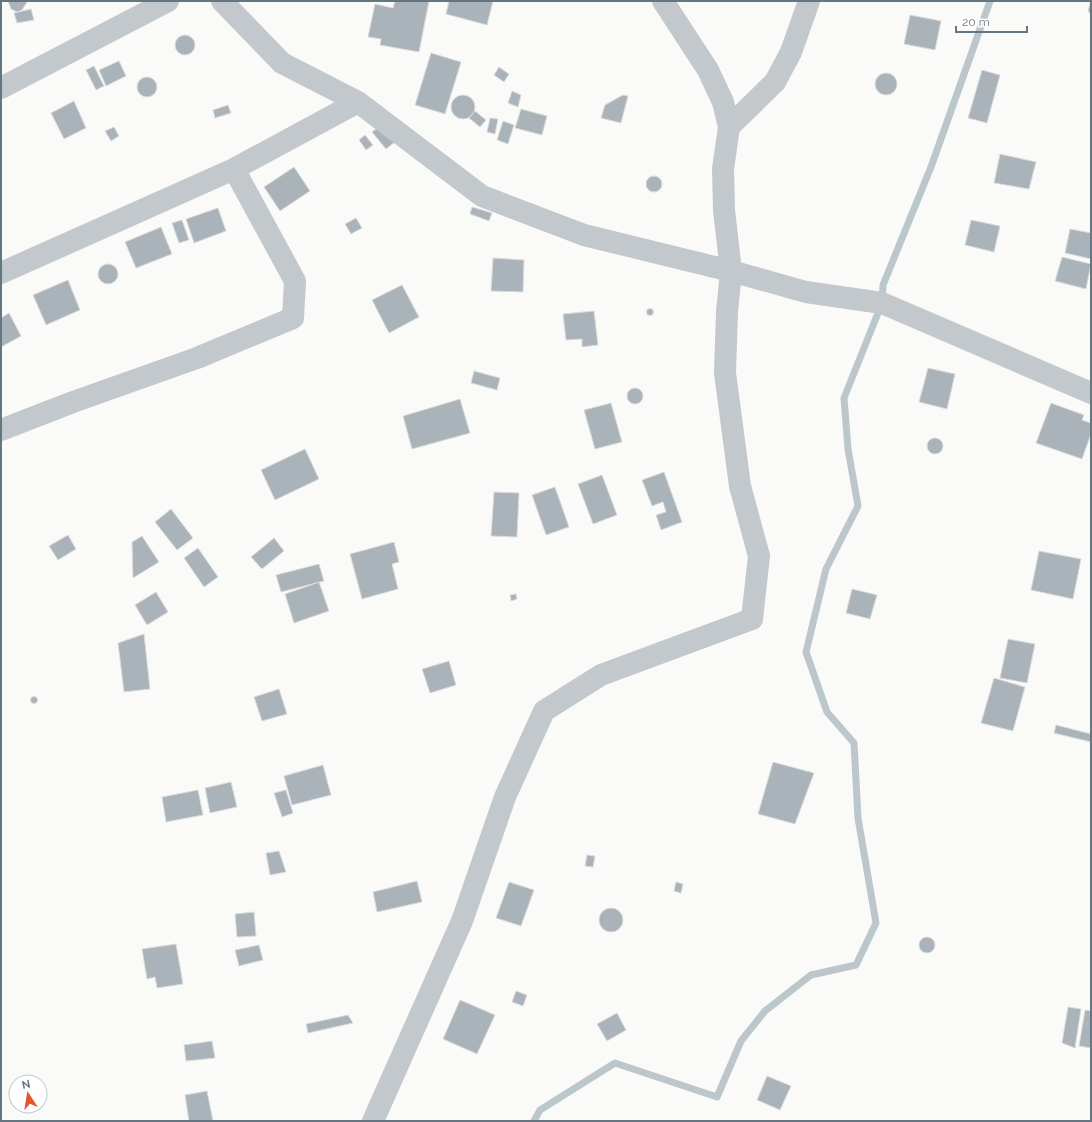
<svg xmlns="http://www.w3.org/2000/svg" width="1092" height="1122" viewBox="0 0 1092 1122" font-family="Raleway,sans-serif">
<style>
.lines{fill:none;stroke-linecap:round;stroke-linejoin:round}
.stream{stroke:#bbc7cb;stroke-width:7}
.building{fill:#aab3b9;stroke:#dcdcda}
.minor{stroke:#c3c8cc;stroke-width:22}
</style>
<rect width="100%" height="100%" fill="#fafaf8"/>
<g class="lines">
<path class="stream" d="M534,1121L540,1110L615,1063L717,1097L741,1041L765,1011L811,975L856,965L876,923L858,818L854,743L827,712L806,652L826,569L858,506L848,449L844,398L882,303L883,285L931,167L990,1"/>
</g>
<path class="building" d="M8,1H26L27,2L22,10L17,12L11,9Z
M395,1H429L419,52L380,45L381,39L368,37L375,4L393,8Z
M449,1H493L487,25L446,14Z
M1091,2V16L1088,10Z
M31,9L34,20L17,23L14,13Z
M910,15L941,21L935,50L904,44Z
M175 45a10 10 0 1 1 20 0a10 10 0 1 1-20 0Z
M431,53L461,62L445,114L415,105Z
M119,61L126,76L106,86L99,70Z
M94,66L104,86L96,90L86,70Z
M499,67L509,74L504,82L494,75Z
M982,70L1000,75L987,123L968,118Z
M875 84a11 11 0 1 1 22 0a11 11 0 1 1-22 0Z
M137 87a10 10 0 1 1 20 0a10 10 0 1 1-20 0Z
M512,91L521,95L518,107L508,103Z
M623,95L628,96L621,123L601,118L605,105Z
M451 107a12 12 0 1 1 24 0a12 12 0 1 1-24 0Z
M74,101L86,128L64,139L51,113Z
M228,105L231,113L215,118L213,110Z
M521,109L547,116L542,135L515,128Z
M475,111L486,120L480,127L469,118Z
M490,118L498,119L495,134L487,132Z
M503,121L514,125L508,144L497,140Z
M381,125L395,142L386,149L372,132Z
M114,127L119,136L111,141L105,131Z
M365,135L373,145L366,150L359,140Z
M1000,154L1036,162L1029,189L994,183Z
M294,167L310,191L280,211L264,187Z
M646 184a8 8 0 1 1 16 0a8 8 0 1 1-16 0Z
M472,207L492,213L489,221L470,214Z
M218,208L226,231L194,243L186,219Z
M356,218L362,228L351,234L345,224Z
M182,220L189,240L179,243L172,223Z
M971,220L1000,226L994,252L965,245Z
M161,227L172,254L136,268L125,242Z
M1070,229L1091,233V259L1065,253Z
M1062,257L1091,264L1086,289L1055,281Z
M493,258L524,260L523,292L491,291Z
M98 274a10 10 0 1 1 20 0a10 10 0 1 1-20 0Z
M68,280L80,310L46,325L33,295Z
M402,285L419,317L389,333L372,300Z
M646.5 312a3.5 3.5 0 1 1 7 0a3.5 3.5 0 1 1-7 0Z
M594,311L598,345L582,347V339L566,340L563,314Z
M9,313L21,336L1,347V318Z
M928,368L955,374L947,409L919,402Z
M474,371L500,378L497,390L471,383Z
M627 396a8 8 0 1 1 16 0a8 8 0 1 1-16 0Z
M460,399L470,433L412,449L403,416Z
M611,403L622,442L595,449L584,410Z
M1051,403L1084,415L1082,420L1091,423V434L1082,459L1036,443Z
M927 446a8 8 0 1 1 16 0a8 8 0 1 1-16 0Z
M305,449L319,479L275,500L261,470Z
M664,472L682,522L661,530L656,515L666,512L663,502L652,506L642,480Z
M602,475L617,515L593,524L578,484Z
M555,487L569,527L546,535L532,495Z
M494,492L519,493L517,537L491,536Z
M171,509L193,538L177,550L155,522Z
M68,535L76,549L58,560L49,546Z
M142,536L159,562L133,578L132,542Z
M274,538L284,551L262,569L251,557Z
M394,542L399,562L392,564L398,589L362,599L350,554Z
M198,548L218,577L204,587L184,558Z
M1039,551L1081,559L1073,599L1031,590Z
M319,564L324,581L281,592L276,575Z
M319,582L329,611L294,623L285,594Z
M852,589L877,595L870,619L846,613Z
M156,592L168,612L147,625L135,605Z
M516,594L517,599L511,601L510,595Z
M144,634L150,689L124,692L118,643Z
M1008,639L1035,644L1027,683L1000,678Z
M449,661L456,685L430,693L422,669Z
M994,678L1025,687L1013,731L981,723Z
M279,689L287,714L262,721L254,697Z
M30.5 700a3.5 3.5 0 1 1 7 0a3.5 3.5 0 1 1-7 0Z
M1056,725L1091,734V742L1054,733Z
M773,762L814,773L795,824L758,814Z
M323,765L331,795L292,805L284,776Z
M231,782L237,807L210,813L205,788Z
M198,790L203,815L166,822L162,797Z
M286,790L293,813L282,817L274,793Z
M279,851L286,872L270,875L266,853Z
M587,855L595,856L593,867L585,866Z
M417,881L422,902L377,912L373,892Z
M509,882L534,890L521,926L496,918Z
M676,882L683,884L681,893L674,891Z
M599 920a12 12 0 1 1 24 0a12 12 0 1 1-24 0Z
M254,912L256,936L237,937L235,914Z
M919 945a8 8 0 1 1 16 0a8 8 0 1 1-16 0Z
M176,944L183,984L157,988L155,977L147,979L142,949Z
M259,945L263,960L239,966L235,950Z
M516,991L527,995L523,1006L512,1002Z
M460,1000L495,1015L477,1054L443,1039Z
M1068,1007L1081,1009L1075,1048L1062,1043Z
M1085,1010L1091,1011V1048L1079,1046Z
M617,1013L626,1030L607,1041L597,1024Z
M348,1015L353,1023L308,1033L306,1024Z
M212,1041L215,1058L186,1061L184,1045Z
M767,1076L791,1086L780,1110L757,1100Z
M207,1091L213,1121H189L185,1095Z"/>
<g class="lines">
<path class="minor" d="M222,1L282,63L358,102L482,196L584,235L731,271L806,292L882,303L1091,393
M1,88L168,1
M729,127L775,82L791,52L809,1
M1,273L234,169L358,102
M1,430L73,402L197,358L293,318L295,281L234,169
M373,1121L462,921L505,797L544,711L601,675L752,619L759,556L740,486L725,373L727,312L731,271L724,210L723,169L729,127L723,102L708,70L663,1"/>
</g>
<rect width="1092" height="1122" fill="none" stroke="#657683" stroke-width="4"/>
<g transform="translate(28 1094) rotate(348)"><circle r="19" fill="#ffffff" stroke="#c1c8cd"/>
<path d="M0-3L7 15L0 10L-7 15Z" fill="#e4572e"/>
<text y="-6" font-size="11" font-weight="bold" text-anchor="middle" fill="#657683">N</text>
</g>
<path d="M956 26v6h71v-6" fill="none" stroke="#657683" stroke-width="2"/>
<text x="962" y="26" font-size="12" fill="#657683" stroke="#ffffff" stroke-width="3" paint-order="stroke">20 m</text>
</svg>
